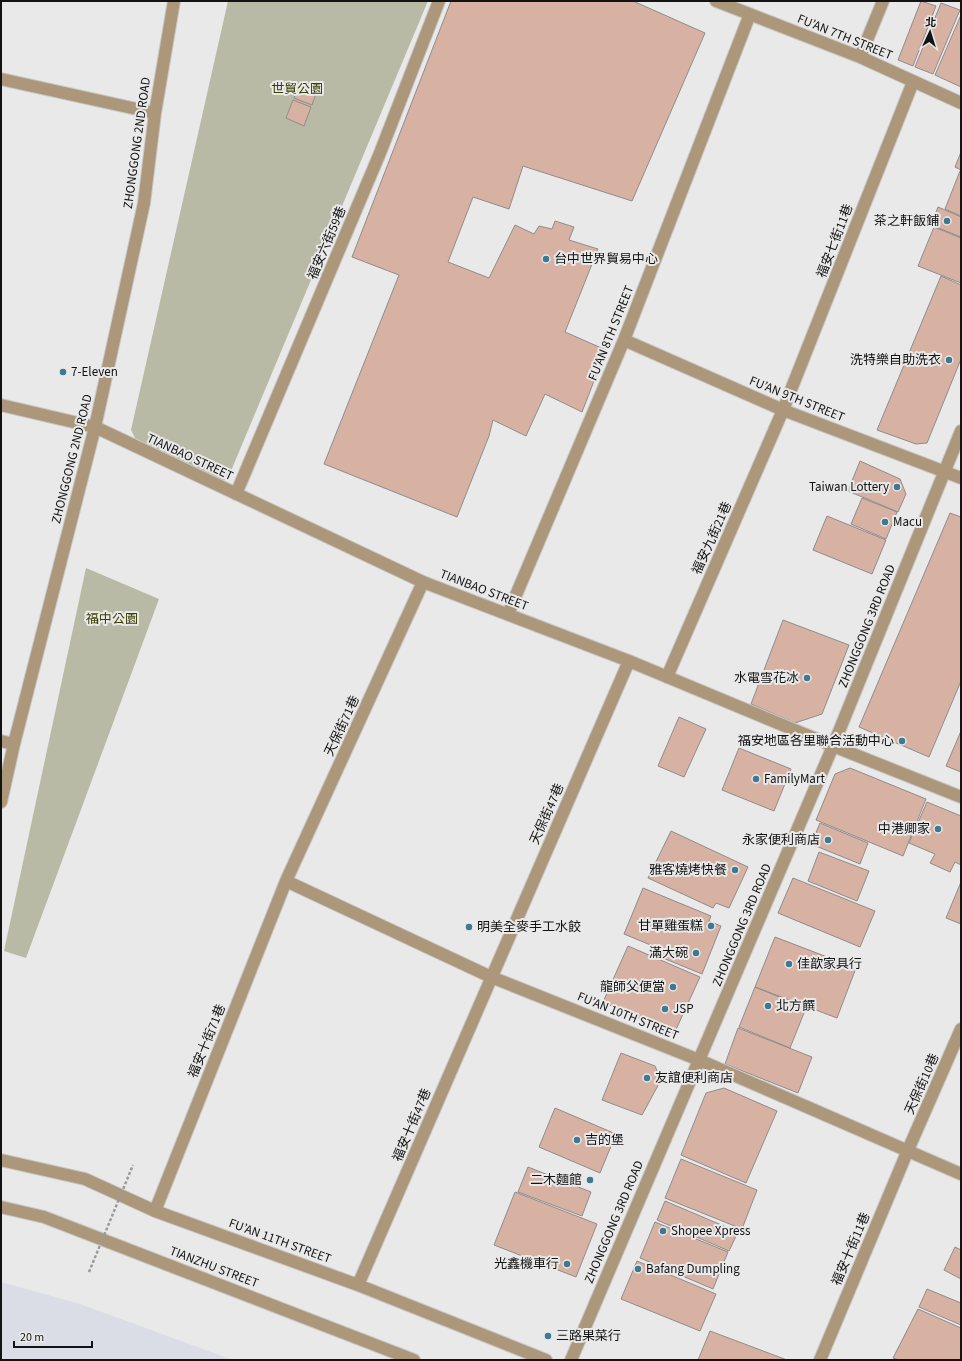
<svg xmlns="http://www.w3.org/2000/svg" width="962" height="1361" viewBox="0 0 962 1361" font-family="'Source Sans 3','Noto Sans TC',sans-serif">
<style>
.built{fill:#dadde6}
.green{fill:#b9baa5}
.building{fill:#d7b2a2;stroke:#8e8c8c}
.lines{fill:none;stroke-linecap:round;stroke-linejoin:round}
.minor-casing{stroke:#c7c7c8;stroke-width:14}
.minor{stroke:#ad977a;stroke-width:12}
.path-bridge{stroke:#9a9a9b;stroke-width:2.5;stroke-dasharray:3 2;stroke-linecap:butt}
.poi-dot{fill:#3e7891;stroke:#e9e9ea;stroke-width:1.5}
.labels{text-anchor:middle;dominant-baseline:central;stroke-width:4;stroke-linejoin:round;paint-order:stroke}
.street-label{font-size:13px;fill:#131313;stroke:#e9e9ea}
.park-label{font-size:13px;fill:#3d3e00;stroke:#e9e9ea}
.poi-label{font-size:13px;fill:#131313;stroke:#e9e9ea;text-anchor:end}
</style>
<rect width="100%" height="100%" fill="#e9e9ea"/>
<path class="built" d="M1,1282L80,1304L233,1360H1Z"/>
<path class="green" d="M228,1H428L228,478L215,485L141,450L131,430Z
M86,568L159,599L26,958L4,951Z"/>
<path class="building" d="M451,1H633L705,33L632,201L523,166L509,209L473,197L448,262L489,278L515,225L534,234L539,226L552,229L555,221L574,227L569,240L598,249L565,332L606,350L582,412L545,394L526,436L493,420L489,436L457,517L324,464L399,275L352,257Z
M921,1L936,6L913,66L898,60Z
M941,3L960,10L933,74L915,67Z
M961,15V87L935,75Z
M301,81L318,88L312,105L294,98Z
M293,100L311,107L304,126L286,118Z
M961,152V170L955,167Z
M960,171H961V216L945,209Z
M938,207L961,217V237L931,225Z
M934,227L961,238V283L918,266Z
M941,276L961,285V359L927,443L916,444L877,430Z
M860,461L900,479L906,494L898,512L848,491Z
M862,498L897,512L886,539L851,524Z
M950,513L961,517V681L929,757L859,727Z
M827,516L886,540L872,574L813,550Z
M783,620L849,645L822,714L795,723L751,704Z
M679,717L706,729L684,777L658,766Z
M961,731V772L946,766Z
M739,748L791,769L774,811L722,790Z
M850,768L926,799L903,856L816,820L835,774Z
M927,802L961,816V865L955,862L950,872L930,863L935,854L909,843Z
M820,823L868,843L860,864L811,844Z
M671,831L748,867L729,908L716,903L713,908L648,878Z
M819,852L869,871L857,901L808,881Z
M793,878L875,911L860,947L778,913Z
M961,882V924L946,918Z
M643,888L711,916L709,921L721,926L702,974L658,956L660,949L624,934Z
M775,937L856,968L837,1018L755,987Z
M628,946L700,977L674,1034L603,1002Z
M755,987L806,1008L790,1048L739,1027Z
M738,1028L812,1057L798,1093L725,1064Z
M621,1053L655,1066L661,1080L642,1115L602,1100Z
M724,1088L777,1111L746,1183L681,1155L706,1093Z
M555,1108L616,1134L600,1173L539,1147Z
M681,1159L757,1190L742,1229L665,1198Z
M528,1167L591,1192L582,1216L518,1192Z
M515,1192L597,1224L576,1277L494,1245Z
M665,1201L738,1232L729,1251L657,1220Z
M655,1222L728,1252L713,1289L640,1258Z
M955,1247L961,1250V1279L944,1270Z
M637,1261L716,1294L700,1331L621,1299Z
M927,1289L961,1303V1325L919,1307Z
M918,1309L961,1328V1360H899L893,1358Z
M710,1331L787,1360H698Z"/>
<g class="lines">
<g class="minor-casing">
<path id="minor" d="M716,1L860,57L961,103
M860,57L883,1
M1,79L155,113
M624,340L783,410L961,478
M1,405L95,427L423,582L629,661L833,746L961,797
M236,494L380,153L439,1
M508,614L624,340L750,14
M667,677L783,410L913,82
M1,741L14,744
M1,802L14,744L95,427L144,203L155,113L174,1
M286,881L491,977L699,1060L961,1174
M1,1160L85,1179L155,1211L358,1285L546,1360
M1,1207L44,1217L414,1360
M155,1211L286,881L423,582
M358,1285L629,661
M571,1360L833,746L961,431
M820,1360L908,1150L961,1029"/>
</g>
<use href="#minor" class="minor"/>
<path class="path-bridge" d="M89,1272L133,1165"/>
</g>
<g class="poi-dot">
<circle cx="947" cy="221" r="4"/>
<circle cx="546" cy="259" r="4"/>
<circle cx="949" cy="360" r="4"/>
<circle cx="63" cy="372" r="4"/>
<circle cx="897" cy="487" r="4"/>
<circle cx="885" cy="522" r="4"/>
<circle cx="807" cy="678" r="4"/>
<circle cx="902" cy="741" r="4"/>
<circle cx="756" cy="779" r="4"/>
<circle cx="938" cy="829" r="4"/>
<circle cx="828" cy="840" r="4"/>
<circle cx="735" cy="870" r="4"/>
<circle cx="711" cy="926" r="4"/>
<circle cx="469" cy="927" r="4"/>
<circle cx="696" cy="953" r="4"/>
<circle cx="789" cy="964" r="4"/>
<circle cx="673" cy="987" r="4"/>
<circle cx="768" cy="1006" r="4"/>
<circle cx="665" cy="1009" r="4"/>
<circle cx="647" cy="1078" r="4"/>
<circle cx="577" cy="1140" r="4"/>
<circle cx="590" cy="1180" r="4"/>
<circle cx="663" cy="1231" r="4"/>
<circle cx="567" cy="1264" r="4"/>
<circle cx="638" cy="1269" r="4"/>
<circle cx="548" cy="1336" r="4"/>
</g>
<g class="labels">
<g class="street-label">
<text transform="translate(845 37) rotate(22)">FU’AN 7TH STREET</text>
<text transform="translate(137 143) rotate(-82)">ZHONGGONG 2ND ROAD</text>
<text transform="translate(835 241) rotate(-69)">福安七街11巷</text>
<text transform="translate(327 243) rotate(-67)">福安六街59巷</text>
<text transform="translate(611 333) rotate(-68)">FU’AN 8TH STREET</text>
<text transform="translate(797 399) rotate(22)">FU’AN 9TH STREET</text>
<text transform="translate(190 457) rotate(25)">TIANBAO STREET</text>
<text transform="translate(72 459) rotate(-76)">ZHONGGONG 2ND ROAD</text>
<text transform="translate(712 538) rotate(-66)">福安九街21巷</text>
<text transform="translate(484 590) rotate(21)">TIANBAO STREET</text>
<text transform="translate(867 626) rotate(-68)">ZHONGGONG 3RD ROAD</text>
<text transform="translate(342 726) rotate(-65)">天保街71巷</text>
<text transform="translate(547 814) rotate(-66)">天保街47巷</text>
<text transform="translate(742 925) rotate(-67)">ZHONGGONG 3RD ROAD</text>
<text transform="translate(628 1016) rotate(22)">FU’AN 10TH STREET</text>
<text transform="translate(207 1041) rotate(-68)">福安十街71巷</text>
<text transform="translate(922 1084) rotate(-66)">天保街10巷</text>
<text transform="translate(412 1125) rotate(-67)">福安十街47巷</text>
<text transform="translate(614 1222) rotate(-67)">ZHONGGONG 3RD ROAD</text>
<text transform="translate(280 1241) rotate(20)">FU’AN 11TH STREET</text>
<text transform="translate(851 1249) rotate(-67)">福安十街11巷</text>
<text transform="translate(214 1267) rotate(21)">TIANZHU STREET</text>
</g>
<g class="park-label">
<text x="297" y="89">世貿公園</text>
<text x="112" y="619">福中公園</text>
</g>
<g class="poi-label">
<text x="939" y="221">茶之軒飯鋪</text>
<text x="554" y="259" text-anchor="start">台中世界貿易中心</text>
<text x="941" y="360">洗特樂自助洗衣</text>
<text x="71" y="372" text-anchor="start">7-Eleven</text>
<text x="889" y="487">Taiwan Lottery</text>
<text x="893" y="522" text-anchor="start">Macu</text>
<text x="799" y="678">水電雪花冰</text>
<text x="894" y="741">福安地區各里聯合活動中心</text>
<text x="764" y="779" text-anchor="start">FamilyMart</text>
<text x="930" y="829">中港卿家</text>
<text x="820" y="840">永家便利商店</text>
<text x="727" y="870">雅客燒烤快餐</text>
<text x="703" y="926">甘單雞蛋糕</text>
<text x="477" y="927" text-anchor="start">明美全麥手工水餃</text>
<text x="688" y="953">滿大碗</text>
<text x="797" y="964" text-anchor="start">佳歆家具行</text>
<text x="665" y="987">龍師父便當</text>
<text x="776" y="1006" text-anchor="start">北方饌</text>
<text x="673" y="1009" text-anchor="start">JSP</text>
<text x="655" y="1078" text-anchor="start">友誼便利商店</text>
<text x="585" y="1140" text-anchor="start">吉的堡</text>
<text x="582" y="1180">二木麵館</text>
<text x="671" y="1231" text-anchor="start">Shopee Xpress</text>
<text x="559" y="1264">光鑫機車行</text>
<text x="646" y="1269" text-anchor="start">Bafang Dumpling</text>
<text x="556" y="1336" text-anchor="start">三路果菜行</text>
</g>
</g>
<rect width="962" height="1361" fill="none" stroke="#131313" stroke-width="4"/>
<g transform="translate(930 32) rotate(4)" stroke="#e9e9ea" stroke-width="3" paint-order="stroke">
<path d="M0-3L7 15L0 10L-7 15Z" fill="#131313"/>
<text y="-6" font-size="11" font-weight="bold" text-anchor="middle" fill="#131313">北</text>
</g>
<path d="M14 1341v6h78v-6" fill="none" stroke="#131313" stroke-width="2"/>
<text x="20" y="1341" font-size="12" fill="#131313" stroke="#e9e9ea" stroke-width="3" paint-order="stroke">20 m</text>
</svg>
